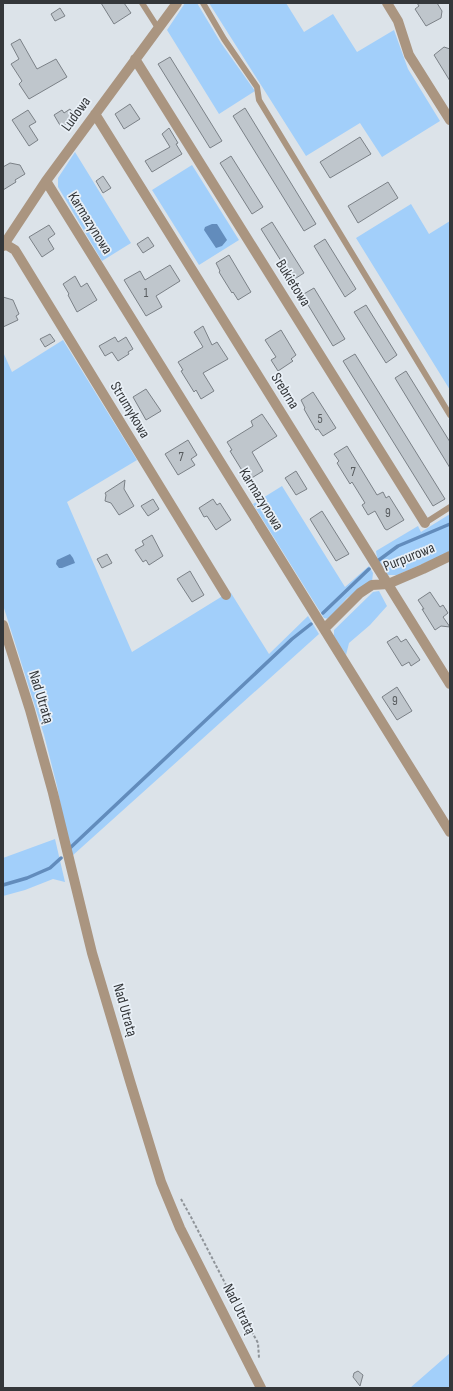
<svg xmlns="http://www.w3.org/2000/svg" width="453" height="1391" viewBox="0 0 453 1391" font-family="'Sofia Sans Condensed',sans-serif">
<style>
.green{fill:#a2cffa}
.water{fill:#628cbc}
.lines{fill:none;stroke-linecap:round;stroke-linejoin:round}
.stream{stroke:#628cbc;stroke-width:3.5}
.building{fill:#bfc6cc;stroke:#7b8187}
.path{stroke:#8f9499;stroke-width:2;stroke-dasharray:3 2;stroke-linecap:butt}
.lane{stroke:#aa9580;stroke-width:6}
.street{stroke:#aa9580;stroke-width:10}
.labels{text-anchor:middle;dominant-baseline:central;stroke-width:3.5;stroke-linejoin:round;paint-order:stroke}
.number-label{font-size:13px;fill:#575b5e}
.street-label{font-size:15px;fill:#34373a;stroke:#e9f0f7}
</style>
<rect width="100%" height="100%" fill="#dce3e9"/>
<path class="green" d="M185,3H197L221,43L255,91L219,114L167,30Z
M209,3H286L304,32L333,14L357,52L394,30L408,69L440,121L382,157L360,123L306,156Z
M75,152L131,243L102,261L58,187V178Z
M192,165L239,240L199,265L152,190Z
M411,204L429,234L450,221V390L356,238Z
M63,340L137,460L67,502L132,652L221,597L231,593L269,654L308,616L319,634L72,856L66,834L57,786L44,735L3,605V352L12,372Z
M282,486L345,587L369,566L373,573L372,582L347,598L329,619L324,618L253,504Z
M450,514V552L397,575H388C381,568 377,561 376,551L418,526L421,532Z
M379,591L387,606L370,625L349,643L346,655L334,636V630L373,592Z
M55,839L65,882L53,879L25,890L3,896V858Z
M450,1353V1388H410Z"/>
<path class="water" d="M212,224H217L227,240L222,246L216,248L204,230L205,227Z
M70,554L73,558L75,563L62,568H59L56,564L57,560Z"/>
<g class="lines">
<path class="stream" d="M379,560L398,546L450,524
M323,613L369,569
M70,848L292,639L311,624
M3,885L27,878L50,868L61,858"/>
</g>
<path class="building" d="M101,3H124L131,13L114,24Z
M417,3H437L442,11L441,18L426,26L415,9L419,6Z
M60,8L65,16L55,21L51,14Z
M20,39L37,69L56,59L67,77L29,99L19,84L22,81L11,64L19,59L11,44Z
M444,47L450,49V81L434,55Z
M170,57L222,141L210,148L158,64Z
M130,104L140,119L124,129L115,114Z
M245,108L316,224L304,231L233,116Z
M70,109L76,118L61,127L54,115L62,110L64,113Z
M28,110L36,122L29,126L38,140L29,146L12,120Z
M169,128L178,143L176,144L182,154L152,172L145,161L170,147L162,134Z
M360,137L371,154L330,178L320,162Z
M231,156L263,207L252,214L220,163Z
M10,163L20,165L25,174L15,180L16,182L3,190V167Z
M103,176L111,188L103,193L96,181Z
M388,182L398,198L358,223L348,206Z
M272,222L304,273L293,280L261,229Z
M49,225L55,234L48,239L54,249L42,257L29,237Z
M148,237L154,246L143,253L137,244Z
M325,239L356,289L345,297L314,246Z
M229,255L251,292L238,300L233,292L232,293L219,272L220,271L216,263Z
M170,265L180,281L156,296L162,307L146,316L124,280L140,271L145,280Z
M75,276L81,287L87,283L97,300L77,312L68,295L69,294L63,284Z
M314,288L345,339L333,346L302,295Z
M3,297L13,300L19,314L16,316L18,320L3,327Z
M366,305L397,355L386,363L354,312Z
M203,326L212,345L217,342L228,359L203,373L214,391L201,399L196,390L194,392L181,371L183,370L178,362L203,347L194,332Z
M281,330L296,355L291,359L293,361L278,371L271,360L276,357L265,340Z
M50,334L55,341L45,347L40,339Z
M115,337L118,342L126,337L133,349L128,352L129,354L118,361L112,352L105,356L99,346Z
M355,354L445,499L433,506L343,361Z
M406,371L450,442V468L395,378Z
M146,389L161,411L146,420L133,397Z
M313,392L336,428L323,436L318,429L316,430L304,409L305,408L301,400Z
M262,414L277,436L252,452L263,471L250,479L245,471L243,472L230,451L232,450L227,442L253,426L251,421Z
M188,440L197,455L191,459L195,465L178,475L165,454Z
M347,446L377,495L383,492L386,498L389,496L404,520L387,530L385,529L375,511L368,515L362,505L365,503L352,482L350,484L337,463L339,461L334,454Z
M296,471L307,489L296,495L285,478Z
M125,480L124,489L134,506L119,515L111,503L105,501L106,495L105,493Z
M153,499L159,509L148,516L141,506Z
M213,499L217,505L220,503L231,520L216,530L207,516L204,517L199,508Z
M322,511L349,554L336,561L310,519Z
M152,535L163,556L149,565L146,560L143,562L135,550L144,545L142,541Z
M107,554L112,563L102,568L97,559Z
M190,571L204,595L192,602L177,579Z
M430,592L440,607L443,605L448,613L443,617L450,627L441,626L435,630L422,609H424L418,600Z
M397,636L401,642L406,639L420,660L411,666L409,662L402,666L387,642Z
M397,687L412,711L397,720L382,697Z
M358,1371L363,1375L360,1386L353,1377L354,1373Z"/>
<g class="lines">
<path class="path" d="M181,1199L191,1217L227,1287L258,1343L259,1358"/>
<path class="lane" d="M142,3L158,28
M203,3L224,39L257,87L259,100L450,415
M425,523L450,507"/>
<path class="street" d="M387,3L398,21L409,55L450,120
M135,59L425,523
M95,114L450,684
M46,181L450,832
M5,244L15,250L226,595
M3,246L46,181L177,3
M3,625L30,710L53,793L92,953L130,1081L161,1182L180,1228L261,1388
M324,629L360,593L372,585L388,584L423,569L450,556"/>
</g>
<g class="labels">
<g class="number-label">
<text x="146" y="293">1</text>
<text x="320" y="419">5</text>
<text x="181" y="457">7</text>
<text x="353" y="472">7</text>
<text x="388" y="513">9</text>
<text x="395" y="701">9</text>
</g>
<g class="street-label">
<text transform="translate(76 114) rotate(-54)">Ludowa</text>
<text transform="translate(90 223) rotate(58)">Karmazynowa</text>
<text transform="translate(293 283) rotate(58)">Bukietowa</text>
<text transform="translate(285 391) rotate(58)">Srebrna</text>
<text transform="translate(130 410) rotate(59)">Strumykowa</text>
<text transform="translate(261 499) rotate(58)">Karmazynowa</text>
<text transform="translate(409 557) rotate(-22)">Purpurowa</text>
<text transform="translate(41 697) rotate(73)">Nad Utratą</text>
<text transform="translate(125 1010) rotate(74)">Nad Utratą</text>
<text transform="translate(239 1309) rotate(63)">Nad Utratą</text>
</g>
</g>
<rect width="453" height="1391" fill="none" stroke="#34373a" stroke-width="8"/>
</svg>
